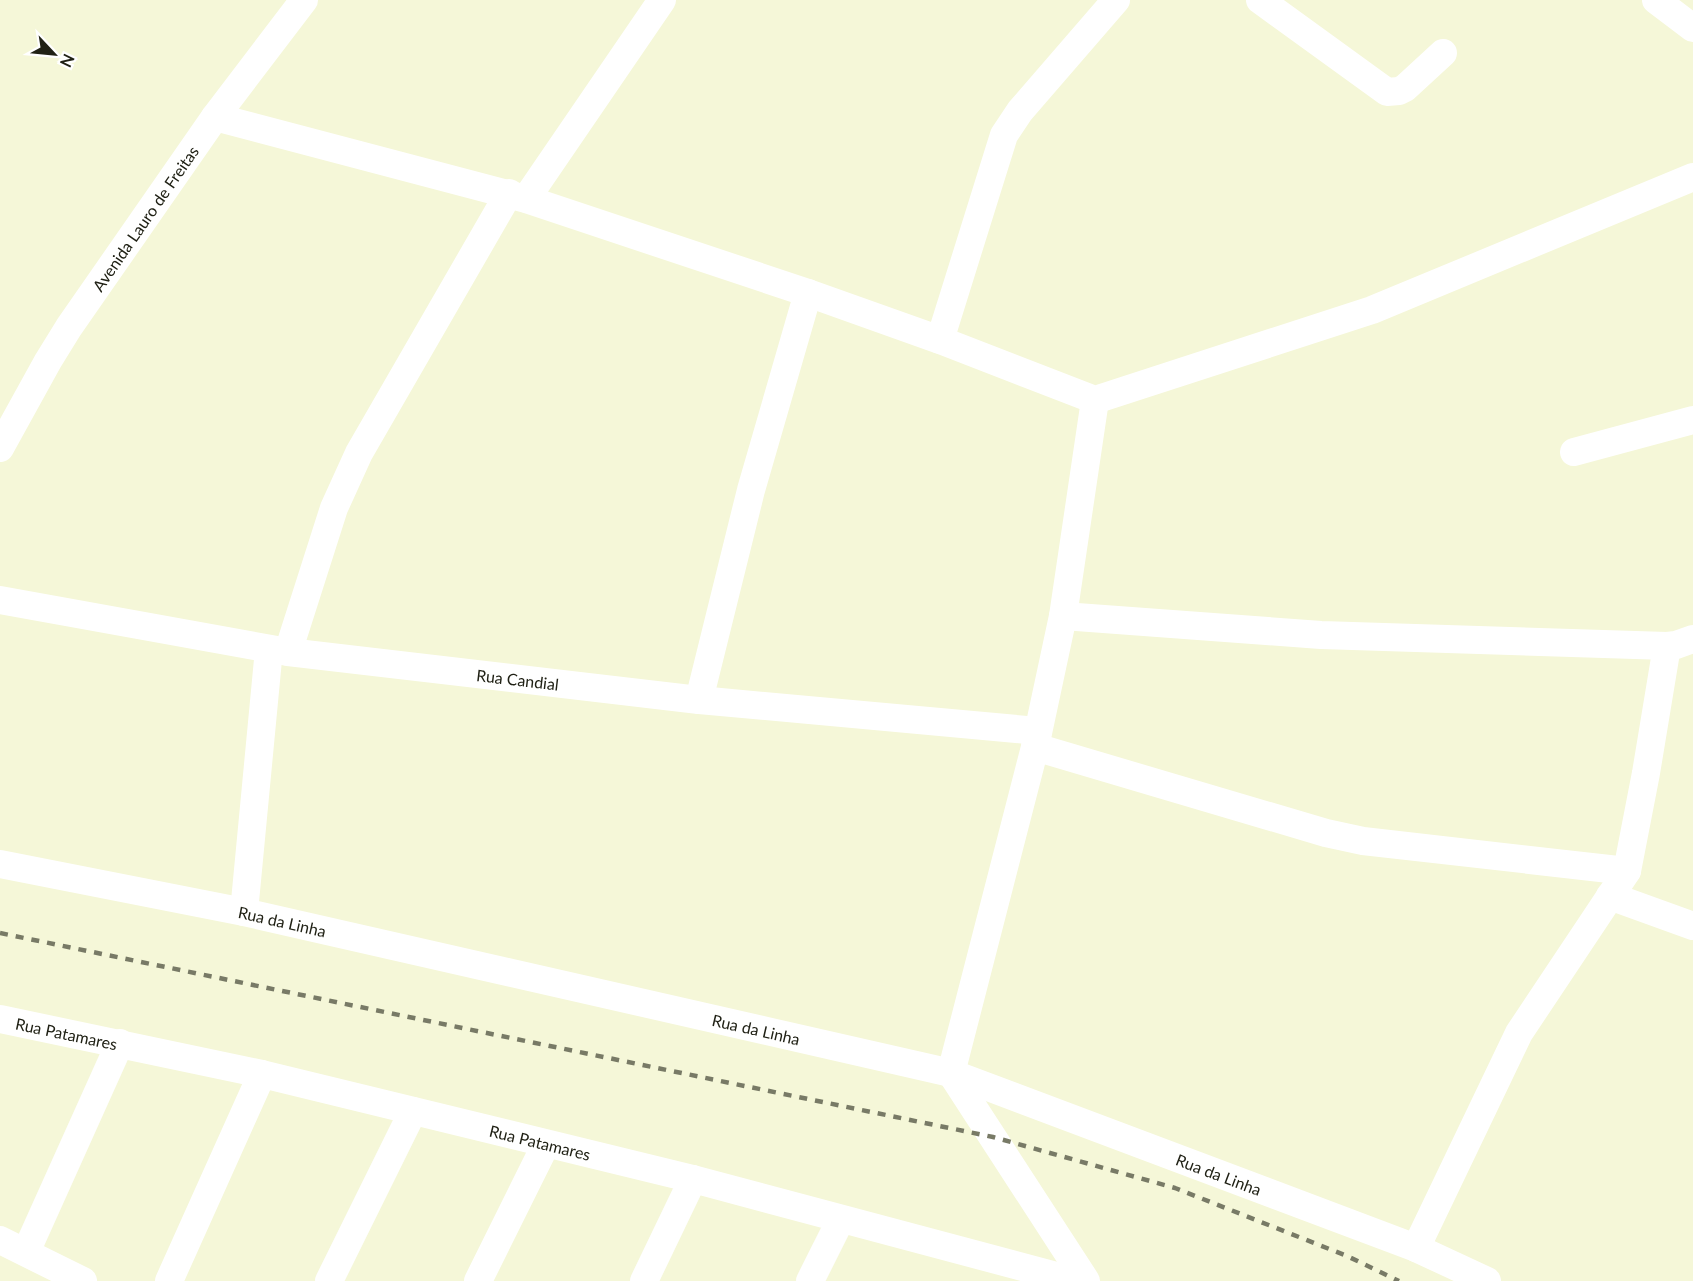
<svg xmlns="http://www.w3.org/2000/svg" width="1693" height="1281" viewBox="0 0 1693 1281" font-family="Lato,sans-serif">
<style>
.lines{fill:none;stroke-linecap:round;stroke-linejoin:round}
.street{stroke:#fff;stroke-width:28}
.rail{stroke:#787a66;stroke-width:4.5;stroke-dasharray:8 8;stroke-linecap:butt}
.labels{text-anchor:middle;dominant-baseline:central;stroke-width:6;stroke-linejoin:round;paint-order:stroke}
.street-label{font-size:16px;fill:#202115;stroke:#fff}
</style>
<rect width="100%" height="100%" fill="#f5f7d8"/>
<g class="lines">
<g class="street">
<path d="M1260,0L1387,92L1399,91L1405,88L1443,53"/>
<path d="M1656,0L1693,28"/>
<path d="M215,117L526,199L808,293L940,340L1095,400L1372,310L1693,177"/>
<path d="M526,199L662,0"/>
<path d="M940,340L1004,135L1020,111L1116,0"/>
<path id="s1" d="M0,448L48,361L69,327L215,117L304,0"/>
<path d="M1574,452L1693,420"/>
<path id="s2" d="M0,600L288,652L699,700L1038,731"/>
<path d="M1063,616L1321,635L1667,646L1676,645L1693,639"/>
<path d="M288,652L334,508L359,453L509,193"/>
<path d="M699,700L751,490L808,293"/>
<path d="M1035,747L1326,833L1363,841L1627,871"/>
<path id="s3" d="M0,864L244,912L951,1073L1416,1248L1487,1281"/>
<path d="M1610,896L1693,926"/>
<path d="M244,912L269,649"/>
<path id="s4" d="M0,1019L262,1074L693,1179L1075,1281"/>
<path d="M0,1240L83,1281"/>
<path d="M1416,1248L1519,1033L1627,871L1646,773L1667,646"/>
<path d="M26,1252L120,1043"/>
<path d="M169,1281L262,1074"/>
<path d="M329,1281L413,1111"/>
<path d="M478,1281L546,1144"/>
<path d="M644,1281L693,1179"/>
<path d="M810,1281L841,1219"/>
<path d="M1086,1281L951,1073L1035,747L1063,616L1095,400"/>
</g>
<path class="rail" d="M0,933L993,1137L1175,1188L1347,1256L1399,1281"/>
</g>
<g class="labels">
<g class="street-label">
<text stroke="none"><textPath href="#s1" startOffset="272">Avenida Lauro de Freitas</textPath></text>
<text stroke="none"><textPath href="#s2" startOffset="524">Rua Candial</textPath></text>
<text stroke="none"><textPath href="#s3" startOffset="288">Rua da Linha</textPath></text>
<text stroke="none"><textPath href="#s3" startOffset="774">Rua da Linha</textPath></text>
<text stroke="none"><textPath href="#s4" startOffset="68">Rua Patamares</textPath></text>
<text stroke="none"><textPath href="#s4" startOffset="554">Rua Patamares</textPath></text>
<text stroke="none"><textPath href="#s3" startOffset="1260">Rua da Linha</textPath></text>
</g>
</g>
<g transform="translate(54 54) rotate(116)" stroke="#ffffff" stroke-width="4.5" paint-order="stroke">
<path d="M0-4.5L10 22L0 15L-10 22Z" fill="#202115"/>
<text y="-9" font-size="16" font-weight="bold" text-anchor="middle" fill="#202115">N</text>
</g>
</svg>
